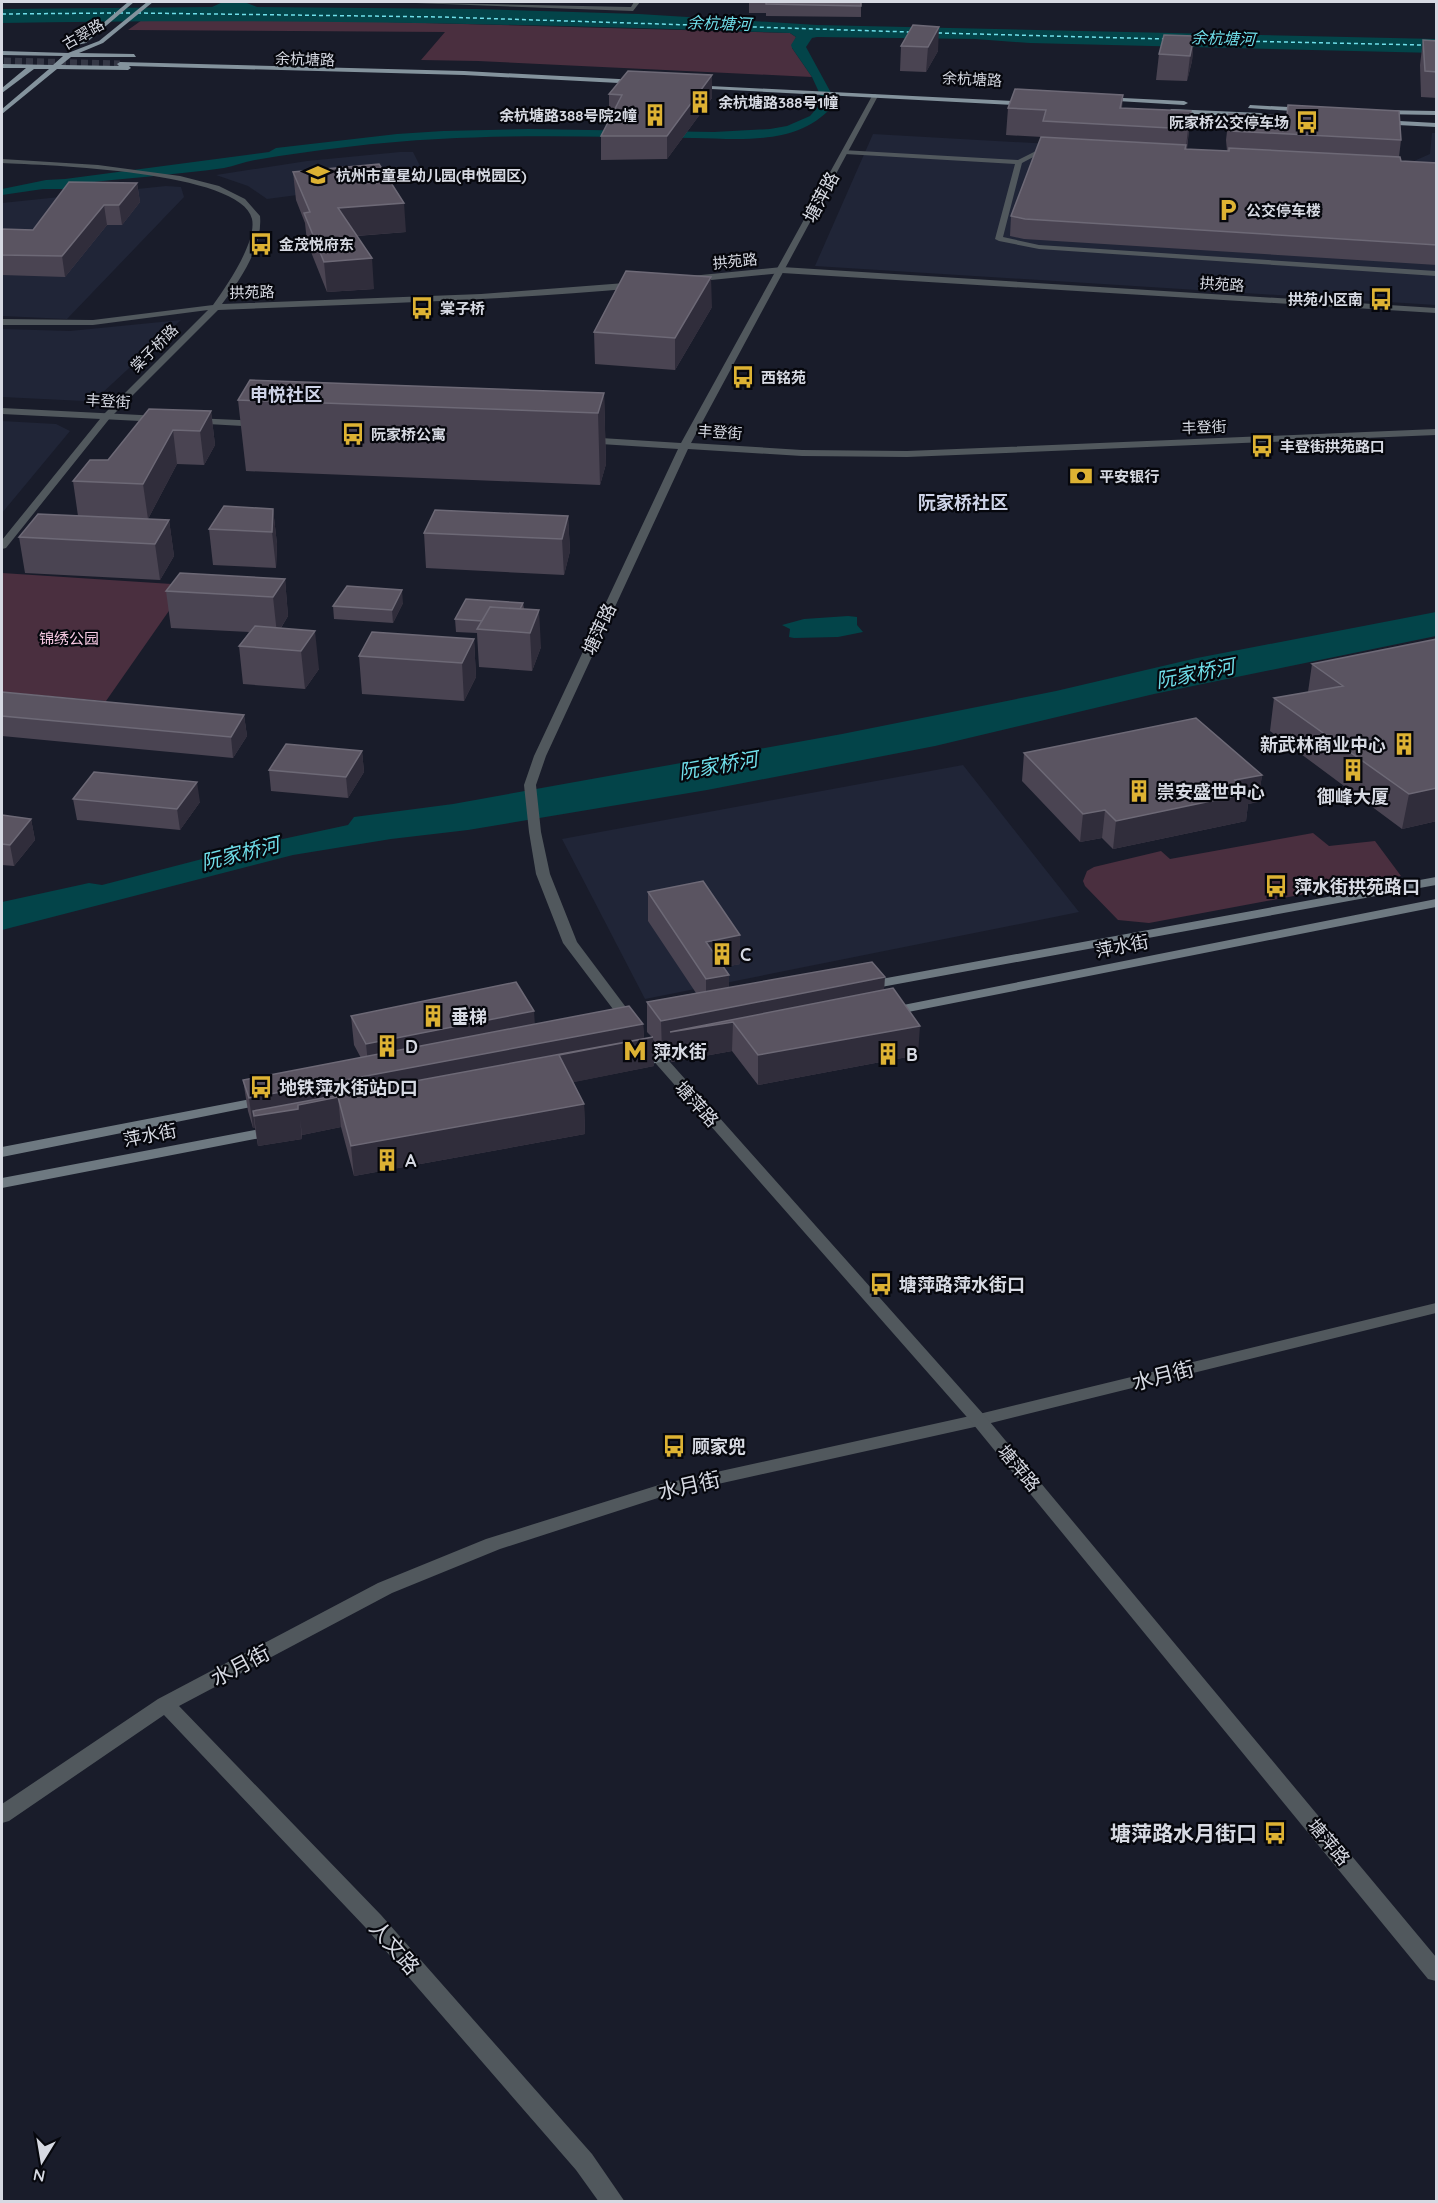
<svg xmlns="http://www.w3.org/2000/svg" width="1438" height="2203" viewBox="0 0 1438 2203" font-family="Quicksand,'Noto Sans SC',sans-serif">
<style>
.built{fill:#202537}
.green{fill:#4a2f3f}
.water{fill:#034449}
.lines{fill:none;stroke-linecap:round;stroke-linejoin:round}
.ferry{stroke:#6fdee9;stroke-width:1.5;stroke-dasharray:4 3;stroke-linecap:butt}
.primary-tunnel{stroke:#353846;stroke-width:7;stroke-dasharray:7 4;stroke-linecap:butt}
.minor{fill:#51585d;fill-rule:evenodd}
.tertiary{fill:#51585d;fill-rule:evenodd}
.secondary{fill:#6e7981;fill-rule:evenodd}
.primary{fill:#84939d;fill-rule:evenodd}
.wall{fill:#4a4452}
.shaded-wall{fill:#302d3b}
.building{fill:#5a5461;stroke:#6d6976;stroke-width:1.5}
.labels{text-anchor:middle;dominant-baseline:central;stroke-width:4.5;stroke-linejoin:round;paint-order:stroke}
.far-street-label{font-size:15px;fill:#d6d9e2;stroke:#06070d}
.far-poi-label{font-size:15px;font-weight:bold;fill:#d6d9e2;stroke:#06070d;text-anchor:start}
.far-park-label{font-size:15px;fill:#f8cae4;stroke:#06070d}
.far-water-label{font-size:16px;font-style:italic;fill:#6fdee9;stroke:#06070d}
.street-label{font-size:18px;fill:#d6d9e2;stroke:#06070d}
.far-quarter-label{font-size:18px;font-weight:bold;fill:#ced3e7;stroke:#06070d}
.poi-label{font-size:18px;font-weight:bold;fill:#d6d9e2;stroke:#06070d;text-anchor:start}
.water-label{font-size:20px;font-style:italic;fill:#6fdee9;stroke:#06070d}
.near-street-label{font-size:21px;fill:#d6d9e2;stroke:#06070d}
.near-poi-label{font-size:21px;font-weight:bold;fill:#d6d9e2;stroke:#06070d;text-anchor:end}
</style>
<rect width="100%" height="100%" fill="#191c2a"/>
<path class="built" d="M1432,133H1436V305L815,266L873,134L1407,164L1430,154Z
M400,152H413L421,168L419,176L412,180L267,199L248,186L216,175L307,161Z
M166,186L181,187L184,197L67,319L2,316V203Z
M181,320L100,395L84,401L2,397V329L70,331Z
M2,421L56,424L70,431L2,513Z
M963,765L1079,912L645,999L562,839Z"/>
<path class="green" d="M142,20H313L790,33L796,37L792,48L812,77L478,61L421,60L445,32L128,30Z
M2,573L187,585L106,701L2,692Z
M1313,833L1329,846L1375,841L1401,876L1149,923L1118,920L1085,886L1083,881L1087,871L1094,867L1161,851L1170,859Z"/>
<path class="water" d="M223,2H244L257,7L477,9L639,14L817,25L1436,39V53L1030,43L975,39L817,37L812,38L806,47L836,102C802,146 744,139 694,138C609,137 524,134 439,139C378,142 315,150 255,160C244,162 234,166 224,168C175,175 124,178 75,184L67,189H43L2,195V189L46,180L65,179L269,152L276,148L397,134L443,131L528,129L714,132L770,129L787,126L810,116L823,101L812,77L792,48L791,45L796,37L790,33C526,24 265,18 2,23V9L212,7Z
M1436,612V636L1154,694L935,746L707,790L468,830L391,839L293,855L2,930V902L89,883L102,885L264,843L348,825L354,817L453,804L842,734L1056,691L1197,658Z
M848,616L857,617V625L863,632L838,637L794,638L789,637L790,629L782,625L804,619Z"/>
<g class="lines">
<path class="ferry" d="M119,13H133
M137,13L442,17L909,32
M2,14L115,13
M938,33L1164,39
M1193,40L1422,45"/>
<path class="primary-tunnel" d="M4,61L120,64"/>
<path class="minor" d="M389,2L631,7L634,2H640L633,11Z
M842,150L1018,160L1038,150H1056V154H1039L1022,163L1003,237L1039,245L1436,271V276L1039,249L999,241L995,239L1015,164L845,154Z
M2,159L98,165L180,176L219,186L245,199L260,216C263,247 240,280 222,304L481,294L638,282L642,285L638,288C498,301 358,304 218,310L110,418L6,548L2,549V540L104,414L208,310L93,325H2V319L93,320L213,305C226,287 257,242 252,219C242,171 44,165 2,163Z
M782,267L1436,308V313L782,273L691,282L687,279L691,276Z
M1436,1303V1313L979,1426L664,1496L500,1549L392,1593L179,1706L381,1915L592,2154L625,2202H599L576,2170L365,1927L164,1715L9,1821L2,1823V1804L158,1699L378,1583L486,1539L662,1484L979,1414Z"/>
<path class="tertiary" d="M875,94L878,96L691,443L802,450L907,451L1436,429V435L907,457L802,456L688,449L546,756L536,785L541,832L550,874L577,942L637,1022L635,1025H625L563,943L536,874L529,832L524,785L534,756L678,449L585,443L580,440L585,437L681,443L872,96Z
M2,408L160,416L165,419L160,422L2,414Z
M193,418L259,421L264,424L259,427L190,423L188,421Z
M648,1042L653,1043L985,1416L1436,1957V1981L1428,1979L973,1424L643,1049L641,1046L643,1043Z"/>
<path class="secondary" d="M1436,877V885L865,990L858,986L865,982Z
M1436,899V907L888,1016L881,1012L888,1008Z
M691,1048L698,1052L696,1055L635,1067L628,1063L635,1059Z
M266,1096L273,1100L271,1103L2,1157V1147Z
M276,1126L281,1128L284,1131L281,1134L2,1188V1178Z"/>
<path class="primary" d="M128,2H134L86,43L72,46V44L82,41Z
M147,2H153L103,43L79,53L134,54L136,57H71L61,65L119,66L117,64L120,62L464,71L638,80L641,82L638,84L464,75L129,66L131,68L128,70L57,69L2,114V109L49,69H34L2,93V88L26,68H2V64L53,65L63,56L2,55V51L68,53L99,41Z
M690,85L1031,102L1035,104L1031,106L692,88Z
M1103,97L1184,101L1188,103L1184,105L1101,100Z
M1250,105L1307,108L1311,110L1307,112L1248,108Z
M1171,109L1261,113L1265,115L1261,117L1168,113Z
M1376,110L1436,111V115L1379,114Z
M1381,120L1436,123V127L1378,124Z"/>
</g>
<path class="wall" d="M749,2H861V17L766,16V13H749Z
M913,25L938,51L926,72L900,71L901,46Z
M1194,36L1192,61L1187,81L1156,80L1159,54Z
M1423,40L1437,41V98L1421,97L1420,65Z
M609,94L712,98L667,159L601,160V136L610,117H609Z
M1123,95L1122,108L1191,111L1187,149L1227,151L1226,140L1229,114L1286,116L1288,105L1401,140L1399,157L1401,161L1437,163V265L1024,239L1010,236L1011,216L1042,137L1006,135L1008,108Z
M293,172L406,232L357,236L374,289L327,292L307,242L305,223L296,200Z
M137,183L140,202L122,225H107L65,277L2,275V229L33,230Z
M712,307L675,370L595,364L594,332Z
M604,393L606,464L600,485L246,471L238,400Z
M211,411L215,445L204,465L177,464L148,519L78,516L73,481L108,460Z
M273,509L277,544L276,568L213,565L209,529Z
M568,516L570,551L564,575L426,568L424,533Z
M169,520L174,556L160,580L25,573L19,537Z
M285,579L288,616L281,628L319,669L305,689L243,684L239,646L249,632L171,628L166,591Z
M403,603L393,623L334,619L333,606Z
M523,603L524,609L541,647L532,671L479,667L477,633L456,632L455,619Z
M474,639L476,677L464,701L362,694L359,656Z
M1437,639V821L1402,829L1270,731L1274,698L1308,692L1312,664Z
M2,692L244,715L247,736L233,758L2,736Z
M362,751L364,772L348,798L271,791L269,770Z
M1024,753L1262,775L1258,802L1248,804L1246,821L1113,849L1102,838L1080,842L1022,781Z
M73,799L200,802L180,830L77,820Z
M2,815L31,819L35,840L14,866L2,865Z
M648,892L740,935V964L724,967L729,975V987L884,990L918,1055L758,1085L732,1051L671,1062V1049L662,1051L653,1040L654,1066L573,1082L584,1104L585,1134L354,1176L341,1127L302,1135V1139L258,1146L255,1128H253L248,1111L243,1080L361,1058L354,1045L351,1016L535,1024H643L644,1039L652,1037L647,1032V1002L696,993L648,921Z"/>
<path class="shaded-wall" d="M939,27L938,51L926,72L928,47Z
M1194,36L1192,61L1187,81L1190,56Z
M712,75V98L667,159V136Z
M1191,111L1188,138L1185,156L1188,129Z
M137,183L140,202L122,225L119,205Z
M404,203L406,232L341,237L338,208Z
M104,205L107,225L65,277L62,256Z
M372,258L374,289L327,292L324,262Z
M711,277L712,307L675,370V338Z
M604,393L606,464L600,485L598,413Z
M211,411L215,445L204,465L200,431Z
M173,430L177,464L148,519L143,484Z
M273,509L277,544L276,568L272,532Z
M568,516L570,551L564,575L562,539Z
M169,520L174,556L160,580L155,544Z
M285,579L288,616L277,634L273,597Z
M402,590L403,603L393,623L392,610Z
M539,610L541,647L532,671L530,633Z
M315,631L319,669L305,689L301,651Z
M474,639L476,677L464,701L462,663Z
M244,715L247,736L233,758L231,737Z
M362,751L364,772L348,798L346,777Z
M1262,775L1258,802L1248,804L1246,821L1113,849L1116,821L1235,780Z
M197,782L200,802L180,830L177,809Z
M1437,788V821L1402,829L1409,794Z
M1105,810L1102,838L1080,842L1083,814Z
M31,819L35,840L14,866L10,845Z
M740,935V964L706,971V942Z
M729,975V1004L706,1008V979Z
M885,977L883,1007L733,1022L732,1051L671,1062V1049L662,1051L661,1021Z
M534,1011L536,1041L369,1073L366,1044Z
M643,1024L644,1039L653,1037L654,1066L560,1085L338,1097L341,1127L302,1135L300,1119L302,1139L258,1146L254,1116L253,1111L255,1128H253L249,1098Z
M920,1026L918,1055L758,1085V1055Z
M584,1104L585,1134L354,1176L351,1146Z"/>
<path class="building" d="M766,2H861V6L766,4Z
M913,25L939,27L928,47L901,46Z
M1164,35L1194,36L1190,56L1159,54Z
M1423,40L1437,41V72L1425,71Z
M628,71L712,75L667,136H601L622,95L609,94Z
M1015,89L1123,95L1120,108L1191,111L1188,129L1043,121L1046,110L1008,108Z
M1288,105L1399,111L1401,140L1230,131L1229,114L1287,116Z
M1041,137L1186,145L1185,149L1229,151V148L1400,157L1401,161L1437,163V245L1025,219L1011,216Z
M379,164L404,203L338,208L372,258L324,262L304,213L310,212L293,172Z
M69,182L137,183L119,205H104L62,256L2,255V229L33,230Z
M626,271L711,277L675,338L594,332Z
M250,380L604,393L598,413L238,400Z
M149,409L211,411L200,431L173,430L143,484L73,481L90,460H108Z
M224,506L273,509L272,532L209,529Z
M435,510L568,516L562,539L424,533Z
M38,514L169,520L155,544L19,537Z
M180,573L285,579L273,597L166,591Z
M347,586L402,590L392,610L333,606Z
M466,599L523,603L520,609L490,607L482,621L455,619Z
M490,607L539,610L530,633L477,629Z
M255,626L315,631L301,651L239,646Z
M372,632L474,639L462,663L359,656Z
M1437,639V788L1409,794L1274,698L1343,686L1312,664Z
M2,692L244,715L231,737L2,716Z
M1196,718L1262,775L1235,780L1249,793L1116,821L1105,810L1083,814L1024,753Z
M286,744L362,751L346,777L269,770Z
M94,772L197,782L177,809L73,799Z
M2,815L31,819L10,845L2,844Z
M703,881L740,935L706,942L729,975L706,979L648,892Z
M872,962L885,977L661,1021L647,1002Z
M516,982L534,1011L366,1044L351,1016Z
M893,988L920,1026L758,1055L733,1022L670,1032Z
M629,1006L643,1024L249,1098L243,1080Z
M653,1037L559,1055L584,1104L351,1146L338,1097L298,1105V1109L254,1116L253,1111Z"/>
<defs>
<g id="building-bare" transform="scale(1.8)"><path d="M-4-6H4V6H1V3H-1V6H-4ZM-2.5-4.3h1.7v1.8h-1.7ZM.8-4.3h1.7v1.8H.8ZM-2.5-1h1.7V.8h-1.7ZM.8-1h1.7V.8H.8Z" fill="#ddb233" stroke="#06070d" stroke-width="2.5" paint-order="stroke"/></g>
<g id="bus-bare" transform="scale(1.8)"><path d="M-5-6H5V4H4V6H2V4H-2V6H-4V4H-5ZM-3.5-4V0h7V-4ZM-3.5 1.2v1.5H-2V1.2ZM2 1.2v1.5H3.5V1.2Z" fill="#ddb233" stroke="#06070d" stroke-width="2.5" paint-order="stroke"/></g>
<g id="school-bare" transform="scale(1.8)"><path d="M0-5L7-2L0 1L-7-2ZM-4 1L0 2.5L4 1V4Q0 6-4 4Z" fill="#ddb233" stroke="#06070d" stroke-width="2.5" paint-order="stroke"/></g>
<g id="parking-bare" transform="scale(1.8)"><path d="M-3.5-5.5H1a3.5 3.5 0 0 1 0 7H-1V5.5H-3.5ZM-1-3.4V-.6H.8a1.4 1.4 0 0 0 0-2.8Z" fill="#ddb233" stroke="#06070d" stroke-width="2.5" paint-order="stroke"/></g>
<g id="bank-bare" transform="scale(1.8)"><path d="M-6-4H6V4H-6ZM0-2.3a2.3 2.3 0 1 0 0 4.6a2.3 2.3 0 1 0 0-4.6Z" fill="#ddb233" stroke="#06070d" stroke-width="2.5" paint-order="stroke"/></g>
<g id="metro-bare" transform="scale(1.8)"><path d="M-5.5 5V-5H-3L0 0L3-5H5.5V5H3V-.5L0 4L-3-.5V5Z" fill="#ddb233" stroke="#06070d" stroke-width="2.5" paint-order="stroke"/></g>
</defs>
<g fill-rule="evenodd">
<use href="#building-bare" x="700" y="102"/>
<use href="#building-bare" x="655" y="115"/>
<use href="#bus-bare" x="1307" y="122"/>
<use href="#school-bare" x="318" y="175"/>
<use href="#parking-bare" x="1228" y="210"/>
<use href="#bus-bare" x="261" y="244"/>
<use href="#bus-bare" x="1381" y="299"/>
<use href="#bus-bare" x="422" y="308"/>
<use href="#bus-bare" x="743" y="377"/>
<use href="#bus-bare" x="353" y="434"/>
<use href="#bus-bare" x="1262" y="446"/>
<use href="#bank-bare" x="1081" y="476"/>
<use href="#building-bare" x="1404" y="744"/>
<use href="#building-bare" x="1353" y="770"/>
<use href="#building-bare" x="1139" y="791"/>
<use href="#bus-bare" x="1276" y="886"/>
<use href="#building-bare" x="722" y="954"/>
<use href="#building-bare" x="433" y="1016"/>
<use href="#building-bare" x="387" y="1046"/>
<use href="#metro-bare" x="635" y="1051"/>
<use href="#building-bare" x="888" y="1054"/>
<use href="#bus-bare" x="261" y="1087"/>
<use href="#building-bare" x="387" y="1160"/>
<use href="#bus-bare" x="881" y="1284"/>
<use href="#bus-bare" x="674" y="1446"/>
<use href="#bus-bare" x="1275" y="1833"/>
</g>
<g class="labels">
<g class="far-street-label">
<text transform="translate(83 34) rotate(-30)">古翠路</text>
<text transform="translate(305 59) rotate(2)">余杭塘路</text>
<text transform="translate(972 79) rotate(3)">余杭塘路</text>
<text transform="translate(735 261) rotate(-6)">拱苑路</text>
<text transform="translate(1222 284) rotate(4)">拱苑路</text>
<text transform="translate(252 292) rotate(-1)">拱苑路</text>
<text transform="translate(154 348) rotate(-45)">棠子桥路</text>
<text transform="translate(108 401) rotate(3)">丰登街</text>
<text transform="translate(1204 427) rotate(-2)">丰登街</text>
<text transform="translate(720 432) rotate(4)">丰登街</text>
</g>
<g class="far-poi-label">
<text x="718" y="102">余杭塘路388号1幢</text>
<text x="637" y="115" text-anchor="end">余杭塘路388号院2幢</text>
<text x="1289" y="122" text-anchor="end">阮家桥公交停车场</text>
<text x="336" y="175">杭州市童星幼儿园(申悦园区)</text>
<text x="1246" y="210">公交停车楼</text>
<text x="279" y="244">金茂悦府东</text>
<text x="1363" y="299" text-anchor="end">拱苑小区南</text>
<text x="440" y="308">棠子桥</text>
<text x="761" y="377">西铭苑</text>
<text x="371" y="434">阮家桥公寓</text>
<text x="1280" y="446">丰登街拱苑路口</text>
<text x="1099" y="476">平安银行</text>
</g>
<g class="far-park-label">
<text x="69" y="638">锦绣公园</text>
</g>
<g class="far-water-label">
<text transform="translate(719 23) rotate(2)">余杭塘河</text>
<text transform="translate(1223 38) rotate(2)">余杭塘河</text>
</g>
<g class="street-label">
<text transform="translate(821 197) rotate(-62)">塘萍路</text>
<text transform="translate(599 629) rotate(-65)">塘萍路</text>
<text transform="translate(1122 946) rotate(-11)">萍水街</text>
<text transform="translate(697 1104) rotate(48)">塘萍路</text>
<text transform="translate(150 1135) rotate(-11)">萍水街</text>
<text transform="translate(1019 1468) rotate(50)">塘萍路</text>
<text transform="translate(1329 1842) rotate(50)">塘萍路</text>
</g>
<g class="far-quarter-label">
<text x="286" y="394">申悦社区</text>
<text x="963" y="502">阮家桥社区</text>
</g>
<g class="poi-label">
<text x="1386" y="744" text-anchor="end">新武林商业中心</text>
<text x="1157" y="791">崇安盛世中心</text>
<text x="1353" y="796" text-anchor="middle">御峰大厦</text>
<text x="1294" y="886">萍水街拱苑路口</text>
<text x="740" y="954">C</text>
<text x="451" y="1016">垂梯</text>
<text x="405" y="1046">D</text>
<text x="653" y="1051">萍水街</text>
<text x="906" y="1054">B</text>
<text x="279" y="1087">地铁萍水街站D口</text>
<text x="405" y="1160">A</text>
<text x="899" y="1284">塘萍路萍水街口</text>
<text x="692" y="1446">顾家兜</text>
</g>
<g class="water-label">
<text transform="translate(1195 673) rotate(-11)">阮家桥河</text>
<text transform="translate(718 765) rotate(-10)">阮家桥河</text>
<text transform="translate(240 853) rotate(-14)">阮家桥河</text>
</g>
<g class="near-street-label">
<text transform="translate(1163 1375) rotate(-14)">水月街</text>
<text transform="translate(689 1485) rotate(-13)">水月街</text>
<text transform="translate(240 1665) rotate(-28)">水月街</text>
<text transform="translate(395 1947) rotate(49)">人文路</text>
</g>
<g class="near-poi-label">
<text x="1257" y="1833">塘萍路水月街口</text>
</g>
</g>
<rect width="1438" height="2203" fill="none" stroke="#d6d9e2" stroke-width="6"/>
<g transform="translate(42 2161) rotate(191)" stroke="#06070d" stroke-width="4.5" paint-order="stroke">
<path d="M0-4.5L10 22L0 15L-10 22Z" fill="#d6d9e2"/>
<text y="-9" font-size="16" font-weight="bold" text-anchor="middle" fill="#d6d9e2">N</text>
</g>
</svg>
